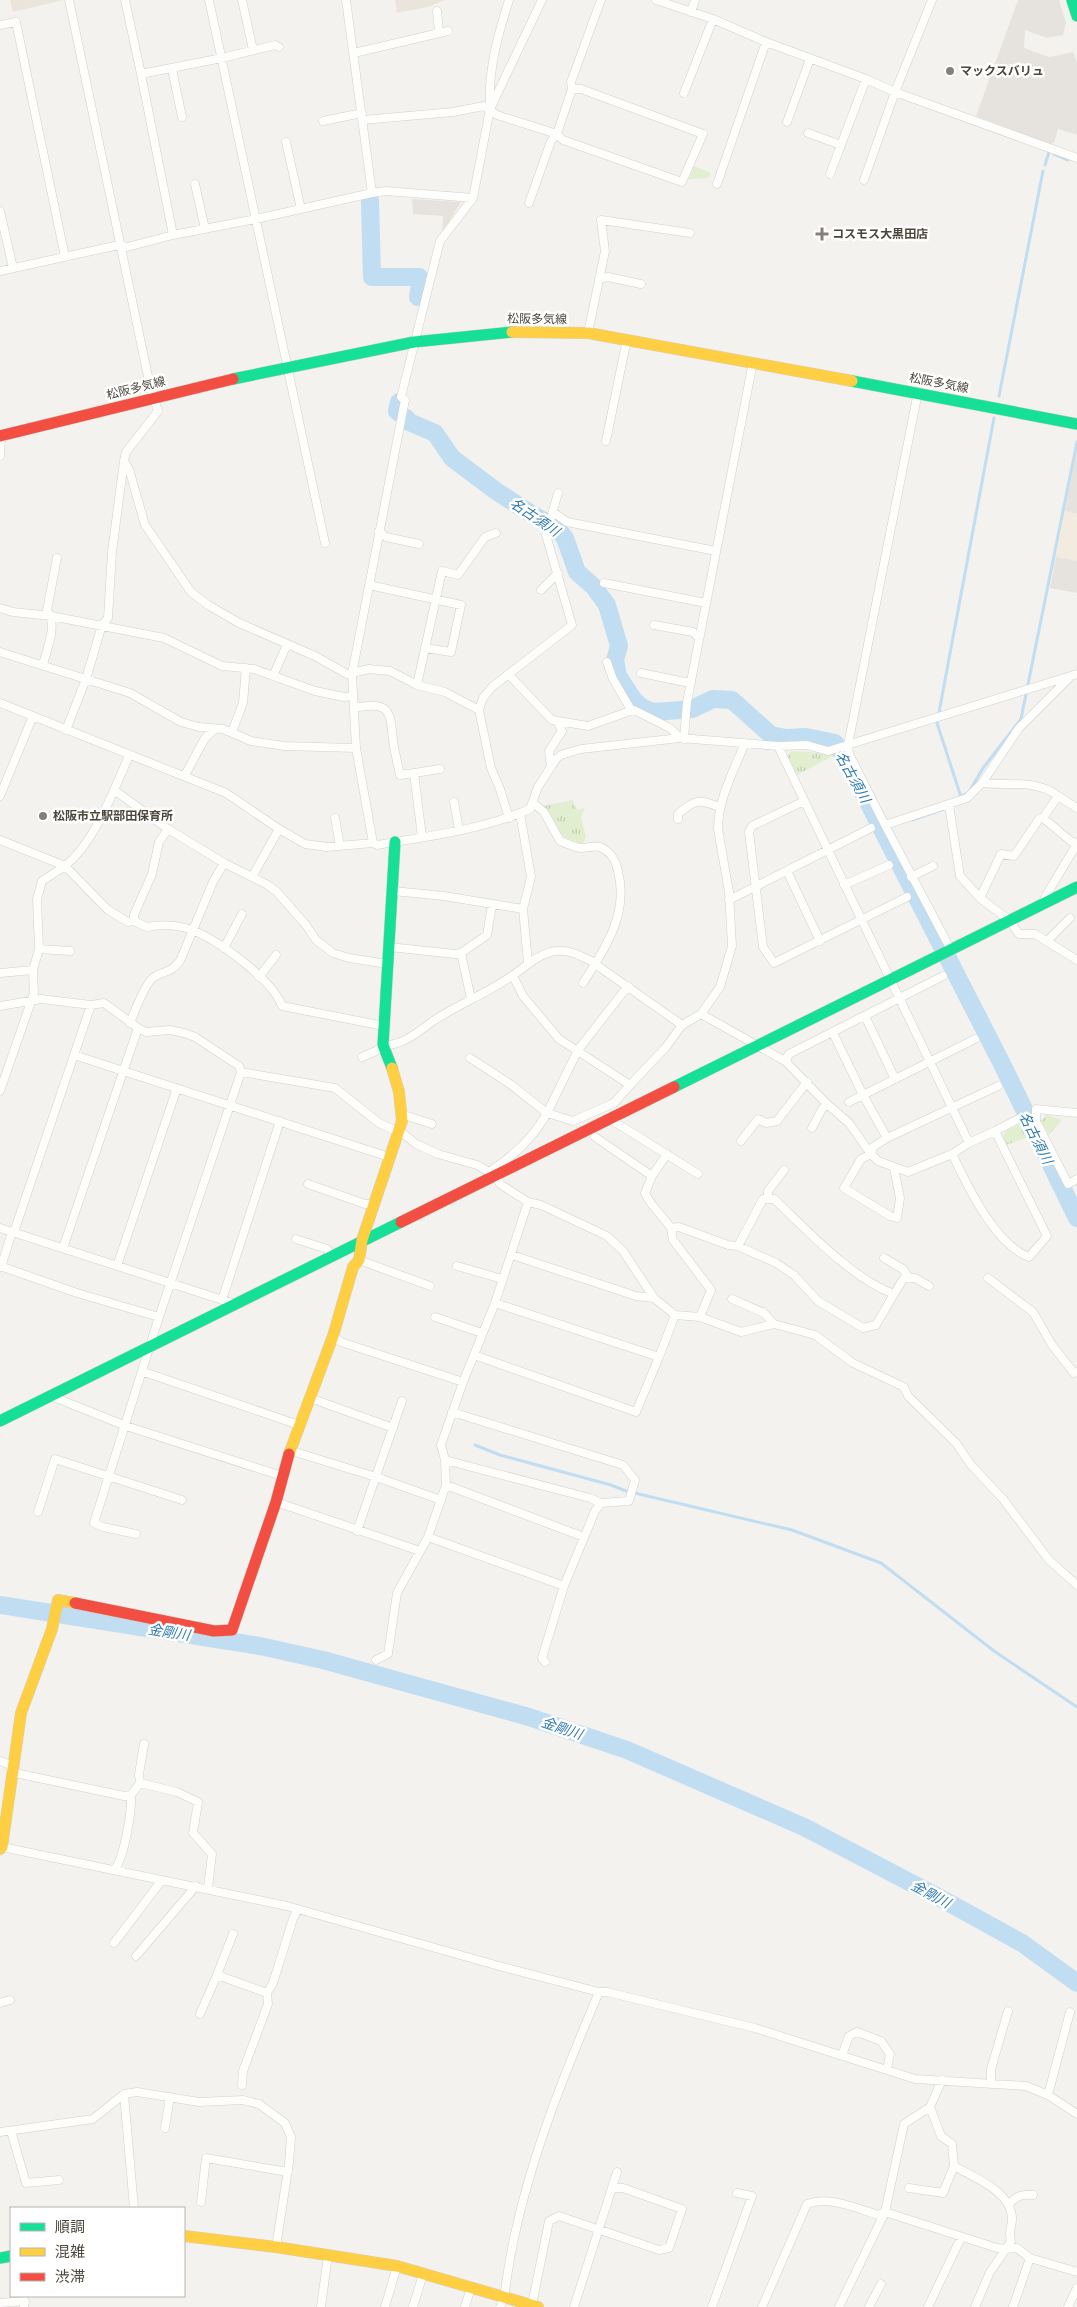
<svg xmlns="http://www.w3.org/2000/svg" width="1077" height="2307" viewBox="0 0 1077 2307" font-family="Arial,'Noto Sans JP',sans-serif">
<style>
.commercial{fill:#f3ebdf}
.education{fill:#eae5da}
.park{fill:url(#park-tufts)}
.parking{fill:#e6e3df}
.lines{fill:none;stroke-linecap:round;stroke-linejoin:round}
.stream{stroke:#c0ddf1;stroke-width:3}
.river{stroke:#c0ddf1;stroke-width:18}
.street-casing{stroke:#d2d0cb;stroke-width:9}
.fast-casing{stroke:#d3cfc5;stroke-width:12}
.slow-casing{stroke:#d3cfc5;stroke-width:12}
.jam-casing{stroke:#d3cfc5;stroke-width:12}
.street{stroke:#fdfdfc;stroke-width:8}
.fast{stroke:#16e098;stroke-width:11}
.slow{stroke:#ffcf43;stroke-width:11}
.jam{stroke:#f24e42;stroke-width:11}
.poi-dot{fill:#868178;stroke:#fff;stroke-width:2}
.labels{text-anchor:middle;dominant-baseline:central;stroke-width:5;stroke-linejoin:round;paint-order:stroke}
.poi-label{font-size:12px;font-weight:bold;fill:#4b4439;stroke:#fff;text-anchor:start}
.street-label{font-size:12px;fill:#4b4439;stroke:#fff}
.water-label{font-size:14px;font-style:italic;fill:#2e7ab2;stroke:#fff}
</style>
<defs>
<pattern id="park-tufts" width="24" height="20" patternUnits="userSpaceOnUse" patternTransform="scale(1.25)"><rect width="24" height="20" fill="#e1eecf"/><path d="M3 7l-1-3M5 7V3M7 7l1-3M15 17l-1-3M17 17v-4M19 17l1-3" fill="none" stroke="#c3cdb2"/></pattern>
</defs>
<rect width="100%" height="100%" fill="#f4f2ee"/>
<path class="commercial" d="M1077,447V593L1050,588Z"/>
<path class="education" d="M10,0H63L13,12Z
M395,0H445L428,7L397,13Z"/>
<path class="park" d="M694,166L711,173L708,178L689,179Z
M792,751L828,753L833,756L797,775L787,755Z
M573,800L577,810L585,808L581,817L586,837L583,843C561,844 553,822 543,806Z
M1047,1115L1062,1120L1049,1135L1041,1121Z
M1022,1123L1028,1137L1006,1145L1003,1136L1006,1131Z"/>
<path class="parking" d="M1018,0H1059L1066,23L1063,35L1047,38L1025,30L1024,48L1049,57L1073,52L1077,63V135L1058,129L1054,143L1050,144L976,116Z
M412,199L461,202L442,233L443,216L413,214Z
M1077,447V514L1065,511Z
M1056,557L1077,561V593L1050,588Z"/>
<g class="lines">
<path class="stream" d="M1054,154L1068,160
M1045,165L1049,152
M999,396L1043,171
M961,797L969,792L983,768L1021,719L1077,442
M959,798L961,797L937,723L994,418
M912,820L944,809
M475,1445L500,1455L611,1485L626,1491L792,1530L881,1563L994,1651L1077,1707"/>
<path class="river" d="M370,200L372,277H419L421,280L418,297
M399,402L397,411L399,413
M406,418L409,422L435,433L452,458L496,491L533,515L557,528L565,538L577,572L594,587L607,605L619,646L615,660L618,676L633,699L641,707L653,712L681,710L692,709L713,699L732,700L771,735L786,738L806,737L835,743L846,759L1002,1064L1077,1218
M0,1605L260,1646L323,1660L529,1717L627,1750L804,1827L942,1899L1022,1943L1077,1983"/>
<g class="street-casing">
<path id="street" d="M125,0L141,74
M209,0L325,543
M242,0L253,50
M346,0L372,193
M656,0L713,19L766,42L866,79L895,92L1077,158
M437,11L439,32
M691,12L695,0
M0,25L16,22L65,257
M354,53L448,31
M172,69L182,117
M684,93L713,19
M490,107C488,69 498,35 509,0
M363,120L453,112L484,106L497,115L557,134L572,89L571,82L601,0
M323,121L362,113
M787,122L810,59
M808,133L841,145
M286,142L301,209
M830,174L866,79
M864,180L895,92L932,0
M195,184L205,229
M717,184L766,42
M529,203L551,141L557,134L563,140L682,182L703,134L581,89H572
M0,211L13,268
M173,235L141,74L222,58L275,45L279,47
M0,271L119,245L127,247L173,235L256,219L372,193L386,191L473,198
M599,279L608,277L641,284
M588,333L605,251L601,220L690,233
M918,392L848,745L849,754L885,825L967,798L982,783L1019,728L1069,678
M606,441L627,339
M0,456L1,436
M124,461L129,469L145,525L191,592L208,605L239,623L315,656L347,674L369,669L390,671L417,685L445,692L479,710L483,698L492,687L572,625L546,535L558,493
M553,512L567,522L716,551
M379,531L386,537L419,544
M604,583L706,603
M369,585L461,605L451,652L425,648
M541,590L558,573
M0,608L13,612L51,616L164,638L222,666L254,669L315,691L344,697L353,696
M654,625L693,632L699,638
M0,652L130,693L181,722L199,727L223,729L251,741L284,746L356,748
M607,662L613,679L630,708L670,728L680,738
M43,665C47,648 58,625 47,610L57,558
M641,673L690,683
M508,674L552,720L588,726L633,710
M273,676L285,649
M417,685L442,571L458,575L485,537L496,533
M0,703L226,793L279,829L305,844L327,847L373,843L377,845C428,836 482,830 530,809L538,787L556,759L561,755L581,749L680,738L778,746L807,745L828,751L1077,674
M354,708C396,699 389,717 394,747C396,757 398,766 400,775L414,773
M479,710L491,768L500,789L509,818
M66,730L86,679L102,625L108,618L112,552L124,461L126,452L158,411L150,386L69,0
M232,732L243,703L246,668
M684,739L687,702L753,362
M745,743C734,770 718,799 718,829L729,892L732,946L720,987L701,1014L785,1061L827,1104L849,1123L871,1154L878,1161L908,1172L952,1154L969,1143L778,746
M551,767L549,751L562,731L557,721
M185,775L205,738L215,729
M982,783C1007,786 1037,779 1058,796
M114,790L168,829L224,863L268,885L277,892L306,925L316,940L333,953L349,958L388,964
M0,796L33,716
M804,801L752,826L749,832L763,947L774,963L907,897
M454,802L459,830
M533,803L544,812L560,841C566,843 575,848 581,848C588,848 594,845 600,847C610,851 616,861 618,871C629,914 605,949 583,983
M949,805L960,876L980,898L1010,921L1019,934H1035L1077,960
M520,813L531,877L523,909
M335,818L340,846
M1043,818L1058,796L1077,808
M678,819V814C696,799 698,799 720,807
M885,825L951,950
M422,837L414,773L440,769
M0,840L65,866C96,841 113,791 129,756
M373,843L356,748L352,674L405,400L401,397L440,241L473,198L490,109L542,0
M787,871L820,941
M252,877L279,829
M911,877L933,866
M844,885L889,865
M393,891L444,896L523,909L528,963
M980,898L1001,854L1014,856L1039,819L1043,818L1072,842L1077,843
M729,900L871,828
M1043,904L1045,897L1077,844
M134,921V915L152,874L159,842L168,829
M1047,941L1070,918
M389,947L455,954L461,953L471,999
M224,948L242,914
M39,949L70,951
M461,953L487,935L492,905
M595,964L682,1025L701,1014
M0,973L33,970
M513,976L523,996L559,1039L630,1085L614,1103L573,1121L547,1113C534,1137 516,1154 493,1169L500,1184L528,1202L541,1205L607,1236L623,1251L654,1298L675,1315L659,1357
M259,977L276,955
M0,1006L41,999L91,1005L104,1003L138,1028L146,1032L170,1030L184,1033L195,1037L239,1066L241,1072L159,1317L94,1523L103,1527L136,1534
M865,1016L895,1079
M130,1023C134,1013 145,983 154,977C165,970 170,974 180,961L213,882L224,863
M833,1033L863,1095L887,1138
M74,1055L389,1157
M362,1057L376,1051L383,1045C401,1047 419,1031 433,1021C459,1004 488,993 513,975C527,966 539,953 556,951C570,949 584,958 596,963
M470,1058L510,1084L547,1113L578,1050L628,986
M785,1061L789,1054L943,976
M241,1072L335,1088L379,1123L405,1135L416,1144L438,1154L477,1165L495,1175
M630,1085L666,1047L682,1025
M0,1091L34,993L33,970L39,949L37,899L42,881L65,866L108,910L128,922L134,921L147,927C159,924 178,925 189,929C216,938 273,980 282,1006L384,1026
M849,1102L975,1039
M1077,1113L1036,1109V1121L1068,1184L1077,1179
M401,1114L432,1124
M610,1119L698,1174
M812,1128L822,1109L827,1104
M995,1131L1018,1119
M595,1137L652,1176
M741,1141L758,1119L766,1123L777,1121L807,1082
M667,1154L652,1176L645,1193C651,1207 663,1216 671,1228L679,1227L728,1245L738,1246L776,1263L794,1275L818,1301L863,1328L876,1325L894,1294C852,1279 807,1230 774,1199H763L738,1246
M952,1154C968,1186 994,1244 1029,1257L1047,1236L995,1131L969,1143
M894,1168L900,1198L897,1218L890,1216L844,1188L861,1159L871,1154L873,1147L887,1138L998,1086
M308,1184L365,1204H374
M768,1199V1191L784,1170
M0,1228L235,1304
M671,1228L673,1240L711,1290L700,1317
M14,1232L91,1005
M296,1239L327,1249L332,1255
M63,1248L138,1028
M512,1255L636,1296L654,1298
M884,1258L903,1269L909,1278
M359,1260L430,1286
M0,1266L77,1293L159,1317
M117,1266L177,1088
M457,1266L502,1279
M1,1267L12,1232
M988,1278L1033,1312L1052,1345L1074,1373L1077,1372
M894,1294L904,1278H915L929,1286
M732,1299L764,1313L774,1324
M222,1300L280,1121
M675,1315L700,1317L741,1332L774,1324L815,1335L853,1363L904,1387L908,1396L956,1443L971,1465L1003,1499L1049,1560L1077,1585
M435,1317L482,1333
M333,1336L341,1342L463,1382
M474,1355L636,1412L659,1357L495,1303
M144,1372L299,1425
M51,1396L126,1426L282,1476
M310,1398L393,1428
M452,1412L623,1465L635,1480L629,1501L601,1503L595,1511L564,1586L542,1658L545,1662
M292,1451L376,1477L441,1500
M445,1460L590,1498L601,1503
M446,1485L584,1537
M276,1502L420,1551
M38,1512L55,1459L182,1500
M357,1531L402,1401
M428,1537L564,1586
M376,1660L388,1654L397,1593L428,1537L446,1485L445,1460L441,1445L463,1382L495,1303L528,1202
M0,1761L8,1764L15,1773L124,1796L131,1795L140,1783L139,1774L144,1744
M140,1783L177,1792L198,1802L193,1833L212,1854L208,1888
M2,1847L287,1906L499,1966L599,1992H607L755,2028L915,2079L1026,2086L1048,2095L1077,2114
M114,1870C124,1860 132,1810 131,1795
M114,1943L162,1880
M136,1956L196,1886
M217,1975L233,1934
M0,2003L10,2000
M200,2014L217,1975L267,1993
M842,2055L849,2036L857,2032L881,2041L890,2054L887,2070
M991,2084V2069L1008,2011
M242,2085L243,2071L268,2004L267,1993L273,1983L293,1919L297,1910
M124,2094L134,2208
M1048,2095L1070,2012
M930,2107L941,2136L952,2144L954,2166
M165,2128L170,2097
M11,2131L26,2183L59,2180
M0,2132L93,2119L124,2094L137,2092L199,2102L243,2100L259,2104L285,2123L291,2137L289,2163L276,2247
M201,2202L206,2158L288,2172
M1009,2205C1015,2196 1022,2194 1033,2195
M0,2303L25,2301L24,2307
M532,2305L549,2221L559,2216L659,2250L669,2248L682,2209L623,2188H612
M321,2307L328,2255
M385,2307L397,2266
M413,2307L423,2274
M465,2307L471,2287
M500,2307L504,2298C507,2276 510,2255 515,2234C533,2151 566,2070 599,1992
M574,2307L617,2172
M712,2307L752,2196L737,2193
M762,2307L807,2204C830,2196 856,2208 878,2215L885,2212L997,2248L1006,2249L1011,2241C1008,2230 1012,2228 1012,2219C1012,2191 973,2177 954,2166L943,2193L909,2188
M839,2307L885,2212L904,2124L930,2107L942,2080
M869,2307L881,2284
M928,2307L959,2242
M975,2307L990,2272L1006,2249L1017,2248L1030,2258L1077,2272
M1013,2307L1030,2258
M1068,2307L1077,2288"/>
</g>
<g class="fast-casing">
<path id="fast" d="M1072,0L1077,16
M233,379L414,342L512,332
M852,381L1077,424
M392,1068L383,1045L395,842
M674,1087L1077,887
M0,1421L401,1222
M0,2258L11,2256"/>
</g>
<g class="slow-casing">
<path id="slow" d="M512,332L588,333L852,381
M289,1454L333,1336L353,1267L359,1260L362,1240L402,1121L399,1092L392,1068
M0,1849L2,1847L21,1713L52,1629L58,1600L75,1603
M184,2236L276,2247L397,2266L538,2307"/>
</g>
<g class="jam-casing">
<path id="jam" d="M0,436L233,379
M401,1222L674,1087
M75,1603L214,1631L232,1630L276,1502L289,1454"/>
</g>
<use href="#street" class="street"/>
<use href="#fast" class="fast"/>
<use href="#slow" class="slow"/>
<use href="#jam" class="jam"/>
</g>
<g class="poi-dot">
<circle cx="950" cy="71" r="5"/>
<path d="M819.5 226.5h5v5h5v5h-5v5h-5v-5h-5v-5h5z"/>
<circle cx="43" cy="816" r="5"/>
</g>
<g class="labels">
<g class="poi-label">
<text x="960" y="71">マックスバリュ</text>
<text x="832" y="234">コスモス大黒田店</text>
<text x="53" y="816">松阪市立駅部田保育所</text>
</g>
<g class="street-label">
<text transform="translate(537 319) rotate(1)">松阪多気線</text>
<text transform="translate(939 383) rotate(11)">松阪多気線</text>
<text transform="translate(136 388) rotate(-14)">松阪多気線</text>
</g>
<g class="water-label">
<text transform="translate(535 517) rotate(34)">名古須川</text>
<text transform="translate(853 777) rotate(61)">名古須川</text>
<text transform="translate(1036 1138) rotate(63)">名古須川</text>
<text transform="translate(169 1632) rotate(9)">金剛川</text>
<text transform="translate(562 1728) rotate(19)">金剛川</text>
<text transform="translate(931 1894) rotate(28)">金剛川</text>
</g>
</g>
<rect x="10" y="2207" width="175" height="90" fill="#ffffff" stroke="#b7b4b0"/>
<rect x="20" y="2223" width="25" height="8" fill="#16e098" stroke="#b7b4b0"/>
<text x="55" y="2232" font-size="15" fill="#4b4439">順調</text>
<rect x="20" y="2248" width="25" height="8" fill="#ffcf43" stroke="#b7b4b0"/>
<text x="55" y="2257" font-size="15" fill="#4b4439">混雑</text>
<rect x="20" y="2273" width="25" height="8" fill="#f24e42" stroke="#b7b4b0"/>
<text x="55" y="2282" font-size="15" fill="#4b4439">渋滞</text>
</svg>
